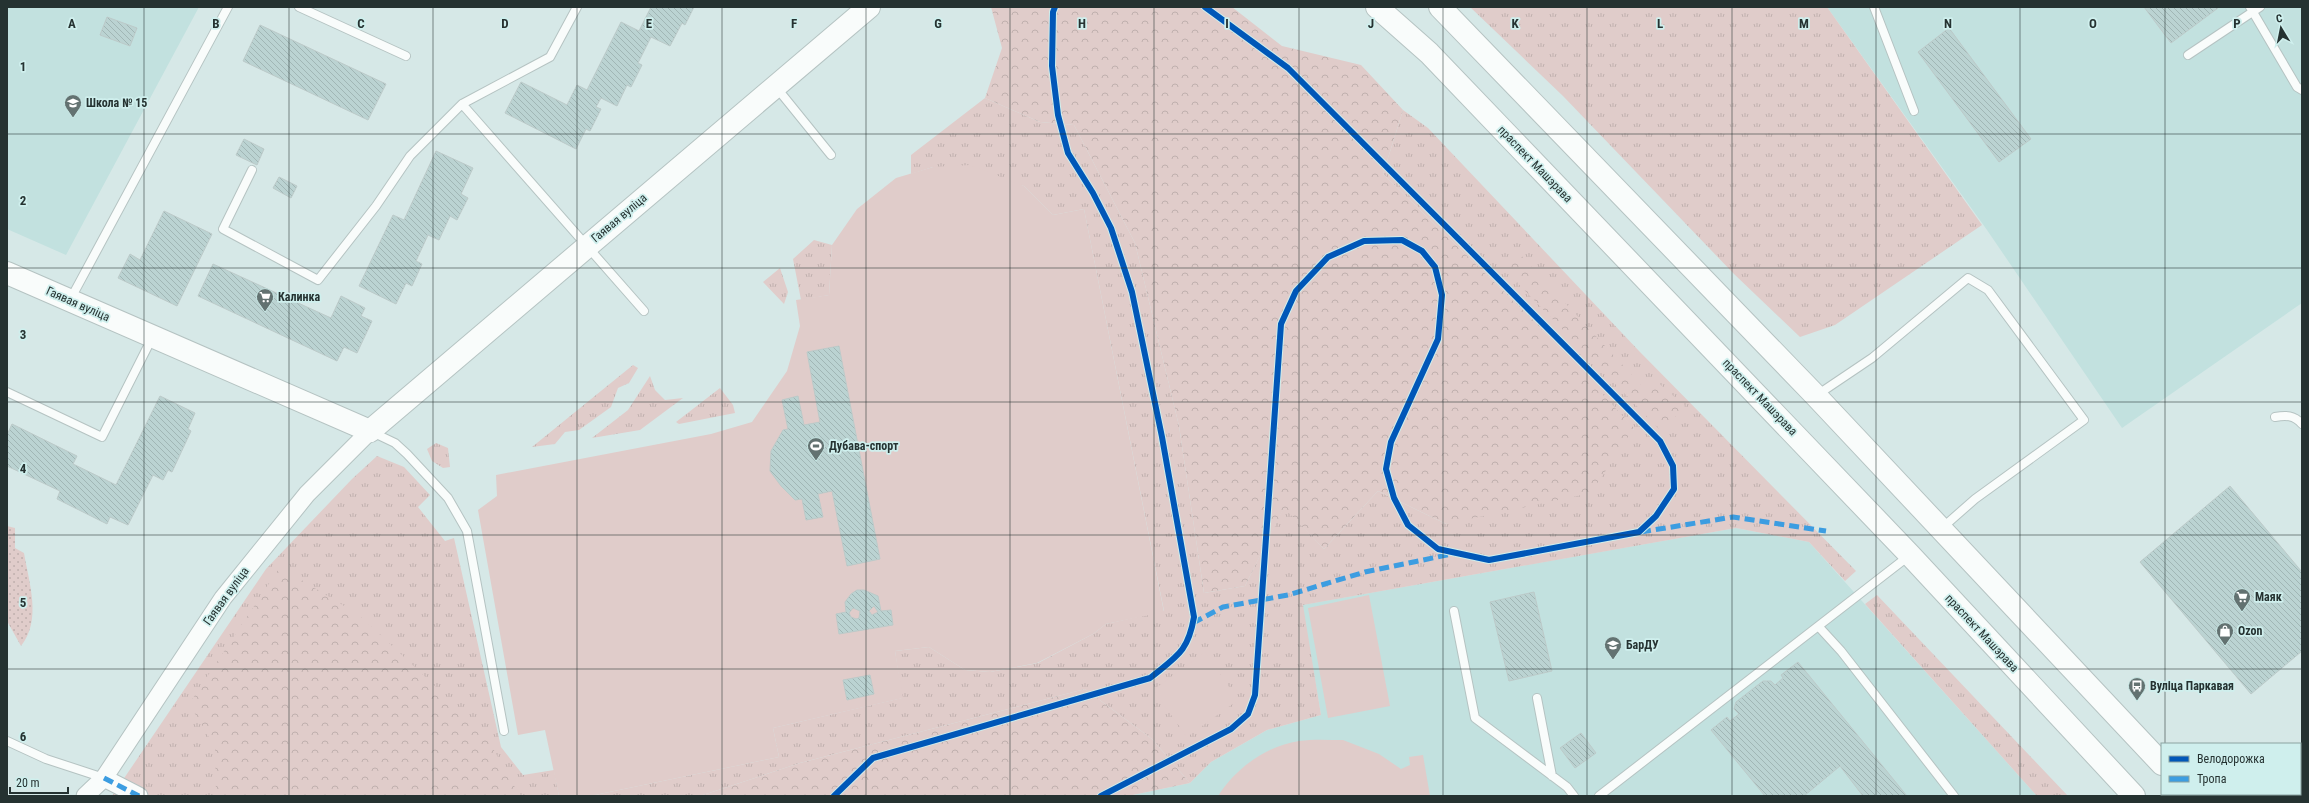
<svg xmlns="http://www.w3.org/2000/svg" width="2309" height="803" viewBox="0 0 2309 803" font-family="'Roboto Condensed',sans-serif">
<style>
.built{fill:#c2e1df}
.grass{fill:url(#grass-tufts)}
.forest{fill:url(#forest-crowns)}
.park{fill:url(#park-dots)}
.pitch{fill:#e0ccca}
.building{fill:url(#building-back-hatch);stroke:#bccac9;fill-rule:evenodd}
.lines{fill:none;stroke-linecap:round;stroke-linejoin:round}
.lane-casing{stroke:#b5c3c2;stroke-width:10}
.street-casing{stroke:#b5c3c2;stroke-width:19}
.secondary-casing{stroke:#b5c3c2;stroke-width:24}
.lane{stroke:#f9fcfb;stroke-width:8}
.street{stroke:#f9fcfb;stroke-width:17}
.secondary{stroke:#f9fcfb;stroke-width:22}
.quiet{stroke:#3c9de1;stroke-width:5;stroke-dasharray:10 5;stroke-linecap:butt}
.cycleway-casing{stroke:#cfefed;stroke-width:8}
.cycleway{stroke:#0057b8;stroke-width:6}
.grid{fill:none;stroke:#253231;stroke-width:1;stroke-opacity:0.55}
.labels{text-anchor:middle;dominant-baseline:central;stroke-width:3.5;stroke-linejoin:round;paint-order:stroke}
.poi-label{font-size:12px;font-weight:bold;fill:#253231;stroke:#cfefed;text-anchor:start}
.street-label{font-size:12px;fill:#253231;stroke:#cfefed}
.grid-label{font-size:13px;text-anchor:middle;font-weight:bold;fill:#253231;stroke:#cfefed;stroke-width:3.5;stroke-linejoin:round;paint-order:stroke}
</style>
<defs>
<pattern id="grass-tufts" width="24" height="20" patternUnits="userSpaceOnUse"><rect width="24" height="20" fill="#e0ccca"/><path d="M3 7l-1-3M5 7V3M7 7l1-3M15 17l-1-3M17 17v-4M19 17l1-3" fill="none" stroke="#c0b0ae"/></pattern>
<pattern id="forest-crowns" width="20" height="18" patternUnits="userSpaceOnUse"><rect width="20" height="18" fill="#e0ccca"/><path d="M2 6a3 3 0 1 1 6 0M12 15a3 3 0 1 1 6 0" fill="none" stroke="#c0b0ae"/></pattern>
<pattern id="park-dots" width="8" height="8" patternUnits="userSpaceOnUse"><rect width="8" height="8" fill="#e0ccca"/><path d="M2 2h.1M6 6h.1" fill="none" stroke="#c0b0ae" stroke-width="1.8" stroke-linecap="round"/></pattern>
<pattern id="building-back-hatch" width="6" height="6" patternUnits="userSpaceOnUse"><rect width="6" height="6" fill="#bbd3d2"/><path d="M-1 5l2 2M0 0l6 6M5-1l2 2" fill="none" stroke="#a1b6b5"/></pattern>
</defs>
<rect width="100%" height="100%" fill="#d6e8e7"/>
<path class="built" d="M7,7H199L66,255L7,229Z
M1827,7H2302V303L2122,428L1987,230Z
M1736,528L1809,542L2037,796H1128L1190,783L1211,762L1267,730L1321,715L1302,605Z"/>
<path class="grass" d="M1470,7H1827L1982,225L1835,325L1800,337L1734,274L1563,96Z
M985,98L1040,122L1074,125L1135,243L1179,426L1204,593L1245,586L1284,507L1324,549L1378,491L1446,524L1634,429L1532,319L1383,174L1403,110L1428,128L1639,351L1856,571L1845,581L1809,542L1736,528L1303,605L1321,715L1267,730L1211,762L1190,783L1152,739L1085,689L800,763L700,796H590L779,757L773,728L902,698L895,651L929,647L965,670L990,672L1038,663L1093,634L1106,624L1164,611L1084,209L1053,215L1024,186L933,167L911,174V155Z
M814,240L832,245L829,295L801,300L793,259Z
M780,268L788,292L784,304L763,282Z
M633,365L638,368L629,383L618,388L611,407L579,430L565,432L555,444L532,447Z
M650,376L655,390L665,400L683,398L640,430L592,438L628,410Z
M720,388L733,405L735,413L679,424L676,422Z
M436,443L448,448L450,467L443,468L432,461L427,449Z
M377,456L404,467L430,495L418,507L445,541L454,538L501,747L523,775L554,770L559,796H112L266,569L352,479Z
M1877,595L2068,796H2037L1865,604Z"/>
<path class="forest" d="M991,7H1232L1282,46L1361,65L1403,110L1383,174L1532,319L1634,428L1591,493L1446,524L1378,491L1324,549L1284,508L1245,586L1204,593L1179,426L1135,243L1074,125L1040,122L985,98L1002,48Z
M1517,251L1644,388L1656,381L1685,406L1662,432L1503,268Z
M280,567L359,615L483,731L520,796H216L215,747L189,704Z
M1085,689L1152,739L1190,783L1128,796H700L800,763Z"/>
<path class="park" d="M7,526L15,528V548L24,553C29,583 42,620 21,646L7,621Z"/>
<path class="pitch" d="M970,165L1024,186L1053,215L1084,209L1164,612L1106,624L1093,634L1037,663L990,672L965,670L929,647L895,651L903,698L773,728L779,757L590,796H559L545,730L518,735L478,510L497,496L496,475L711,434L752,422L787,371L800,326L796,300L829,295L832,245L857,209L896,178L933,167Z
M1369,595L1390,706L1328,718L1308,608Z
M1205,652L1238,700L1187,737L1153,690Z
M1343,740L1379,754L1401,769L1410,765L1409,757L1423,755L1430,796H1218C1236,768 1266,746 1299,741C1313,739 1328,740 1343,740Z"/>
<path class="building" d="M651,7H694L685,25L682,23L670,46L651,37L638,63L642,65L631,87L627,85L617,106L601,98L596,107L601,109L590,131L586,129L576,149L505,113L521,82L567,105L577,85L587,90L621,22L639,31Z
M2144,7H2217L2218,8L2171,43Z
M107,17L137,28L130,46L100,35Z
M260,25L386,84L368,120L243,61Z
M1949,28L2031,139L1999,162L1918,52Z
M244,139L264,149L257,165L236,155Z
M436,151L473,168L461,194L468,198L457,220L450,216L439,240L428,235L416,261L422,264L412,286L406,283L396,304L359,286L393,215L404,220Z
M279,177L297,186L291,198L273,188Z
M164,211L212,234L177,306L118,278L130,254L140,260Z
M213,264L331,318L341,296L365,308L361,316L372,321L357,353L344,347L337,361L198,296Z
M839,346L880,559L847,566L832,491L818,494L823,517L806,520L802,499L795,500L781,486L770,471L771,451L783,430L788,429L782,400L798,396L804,425L820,422L807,352Z
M160,396L195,413L188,429L191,431L172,472L168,470L163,480L153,475L128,525L110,517L107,524L57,499L60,491L7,466V435L12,424L77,456L73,464L116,485Z
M2230,486L2302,572V651L2251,694L2140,562Z
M864,590L878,596L881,611L891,610L893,625L839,634L836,614L846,612L845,602L851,594L857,590ZM874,606L878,612L872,615L869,611ZM853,608L860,611L859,618L856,619L851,617L849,613Z
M1534,592L1552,671L1509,681L1490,602Z
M1798,662L1907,796H1863L1840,766L1804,796H1765L1711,730L1727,717L1730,721L1739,714L1734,709L1736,702L1763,681H1771L1775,685L1783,678L1781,675Z
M870,675L874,694L847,700L843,680Z
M1581,733L1596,753L1575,768L1560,748Z"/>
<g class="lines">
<g class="lane-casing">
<path id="lane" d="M299,7L406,56
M577,7L550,57L462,104L644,311
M1874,7L1914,111
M2250,7L2297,87L2302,90
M2188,55L2260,7
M776,87L831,155
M252,170L223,229L318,280L376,206L410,156L462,104
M70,300L228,7
M7,392L102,437L152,338
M1817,395L1872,358L1968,278L1988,290L2084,420L1975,499L1942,528
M2275,417C2286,415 2294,415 2302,424
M372,432L395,443L407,454L448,498L467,531L504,731
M1454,611L1475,718L1567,787L1574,796
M1819,627L1841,651L1954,796
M1537,698L1552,776
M7,741L46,759L104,778
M1599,796L1910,555"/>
</g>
<g class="street-casing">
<path id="street" d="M104,778L139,796
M85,796L104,778L223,598L307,494L370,431"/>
</g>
<g class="secondary-casing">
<path id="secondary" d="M1377,7L1429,53L1910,555L2134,796
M1440,7L1816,396L2162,764
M7,273L370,431L869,7
M2190,794L2192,796"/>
</g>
<use href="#lane" class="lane"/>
<use href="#street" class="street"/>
<use href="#secondary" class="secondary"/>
<path class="quiet" d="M1641,532L1733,517L1826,531
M1193,623L1223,607L1288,595L1365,572L1452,554
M104,778L139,796"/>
<g class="cycleway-casing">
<path id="cycleway" d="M834,796L873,758L1150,678C1177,656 1188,652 1194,617L1162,437L1132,292L1111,228L1093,193L1068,153L1058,115L1052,66L1053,12L1055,7
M1101,796L1231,729L1248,714L1255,695L1281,324L1296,291L1328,257L1364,241L1402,240L1422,251L1435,267L1442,295L1438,339L1391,442L1386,469L1394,498L1408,525L1438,549L1489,560L1639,532L1656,516L1674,489L1673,466L1660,441L1288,68L1205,7"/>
</g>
<use href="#cycleway" class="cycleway"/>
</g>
<path class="grid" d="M144,7V796M289,7V796M433,7V796M577,7V796M722,7V796M866,7V796M1010,7V796M1154,7V796M1299,7V796M1443,7V796M1587,7V796M1732,7V796M1876,7V796M2020,7V796M2165,7V744M7,134H2302M7,268H2302M7,402H2302M7,535H2302M7,669H2302M2165,794V796"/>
<defs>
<g id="school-pin" transform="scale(0.9)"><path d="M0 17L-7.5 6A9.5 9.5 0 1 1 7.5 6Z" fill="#637271" stroke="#cfefed"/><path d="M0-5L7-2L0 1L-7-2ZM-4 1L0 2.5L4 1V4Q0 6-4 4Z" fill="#fff"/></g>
<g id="supermarket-pin" transform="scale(0.9)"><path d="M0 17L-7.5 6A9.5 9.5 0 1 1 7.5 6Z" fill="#637271" stroke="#cfefed"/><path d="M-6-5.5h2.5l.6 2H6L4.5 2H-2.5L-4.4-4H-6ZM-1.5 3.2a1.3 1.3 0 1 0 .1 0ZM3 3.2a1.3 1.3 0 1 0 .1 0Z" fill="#fff"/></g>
<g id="stadium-pin" transform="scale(0.9)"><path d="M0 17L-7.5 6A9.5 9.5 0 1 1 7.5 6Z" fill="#637271" stroke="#cfefed"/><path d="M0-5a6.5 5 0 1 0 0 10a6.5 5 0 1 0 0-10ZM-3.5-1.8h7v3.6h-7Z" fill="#fff"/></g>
<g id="shop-pin" transform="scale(0.9)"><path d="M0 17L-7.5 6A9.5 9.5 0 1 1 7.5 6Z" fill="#637271" stroke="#cfefed"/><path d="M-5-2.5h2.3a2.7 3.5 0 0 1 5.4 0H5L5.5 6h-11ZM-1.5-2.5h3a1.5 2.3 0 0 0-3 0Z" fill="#fff"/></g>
<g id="university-pin" transform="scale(0.9)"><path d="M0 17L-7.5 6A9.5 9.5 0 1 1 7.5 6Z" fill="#637271" stroke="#cfefed"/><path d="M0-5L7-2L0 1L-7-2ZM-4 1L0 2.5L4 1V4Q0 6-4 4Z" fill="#fff"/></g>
<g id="bus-pin" transform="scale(0.9)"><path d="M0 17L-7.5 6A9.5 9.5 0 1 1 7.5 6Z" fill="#637271" stroke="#cfefed"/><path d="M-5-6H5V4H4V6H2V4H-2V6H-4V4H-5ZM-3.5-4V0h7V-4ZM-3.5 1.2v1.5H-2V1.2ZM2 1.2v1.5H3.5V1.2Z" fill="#fff"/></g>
</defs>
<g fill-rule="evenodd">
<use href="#school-pin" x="73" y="103"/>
<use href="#supermarket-pin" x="265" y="297"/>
<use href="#stadium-pin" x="816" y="446"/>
<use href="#supermarket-pin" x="2242" y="597"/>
<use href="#shop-pin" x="2225" y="631"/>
<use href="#university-pin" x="1613" y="645"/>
<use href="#bus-pin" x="2137" y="686"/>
</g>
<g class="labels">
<g class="poi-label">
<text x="86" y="103">Школа № 15</text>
<text x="278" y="297">Калинка</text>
<text x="829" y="446">Дубава-спорт</text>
<text x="2255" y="597">Маяк</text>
<text x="2238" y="631">Ozon</text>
<text x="1626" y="645">БарДУ</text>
<text x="2150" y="686">Вуліца Паркавая</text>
</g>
<g class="street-label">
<text transform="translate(1535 164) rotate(46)">праспект Машэрава</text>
<text transform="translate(619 218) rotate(-40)">Гаявая вуліца</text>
<text transform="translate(78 304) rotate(24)">Гаявая вуліца</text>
<text transform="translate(1760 397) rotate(46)">праспект Машэрава</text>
<text transform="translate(226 596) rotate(-54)">Гаявая вуліца</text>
<text transform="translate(1982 633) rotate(47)">праспект Машэрава</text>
</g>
</g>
<g class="grid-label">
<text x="72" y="28">A</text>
<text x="216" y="28">B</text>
<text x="361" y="28">C</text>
<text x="505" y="28">D</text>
<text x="649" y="28">E</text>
<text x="794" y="28">F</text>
<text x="938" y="28">G</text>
<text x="1082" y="28">H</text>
<text x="1227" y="28">I</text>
<text x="1371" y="28">J</text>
<text x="1515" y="28">K</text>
<text x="1660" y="28">L</text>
<text x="1804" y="28">M</text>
<text x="1948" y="28">N</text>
<text x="2093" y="28">O</text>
<text x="2237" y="28">P</text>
<text x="23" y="71">1</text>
<text x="23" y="205">2</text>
<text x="23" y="339">3</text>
<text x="23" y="473">4</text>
<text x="23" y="607">5</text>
<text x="23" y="741">6</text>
</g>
<rect width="2309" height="803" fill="none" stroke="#253231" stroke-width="16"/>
<rect x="2161" y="743" width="140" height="52" fill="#cfefed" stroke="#8ba3a2"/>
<rect x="2169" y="756" width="20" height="6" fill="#0057b8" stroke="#8ba3a2"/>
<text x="2197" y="763" font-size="12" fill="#253231">Велодорожка</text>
<rect x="2169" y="776" width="20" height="6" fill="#3c9de1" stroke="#8ba3a2"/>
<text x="2197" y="783" font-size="12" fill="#253231">Тропа</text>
<g transform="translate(2281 28) rotate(350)" stroke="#cfefed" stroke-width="3" paint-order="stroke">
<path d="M0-3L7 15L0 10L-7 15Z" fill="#253231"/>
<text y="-6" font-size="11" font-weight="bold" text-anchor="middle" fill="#253231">С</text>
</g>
<path d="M10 787v6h58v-6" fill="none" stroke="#253231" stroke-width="2"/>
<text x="16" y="787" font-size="12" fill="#253231" stroke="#cfefed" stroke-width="3" paint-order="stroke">20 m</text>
</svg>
